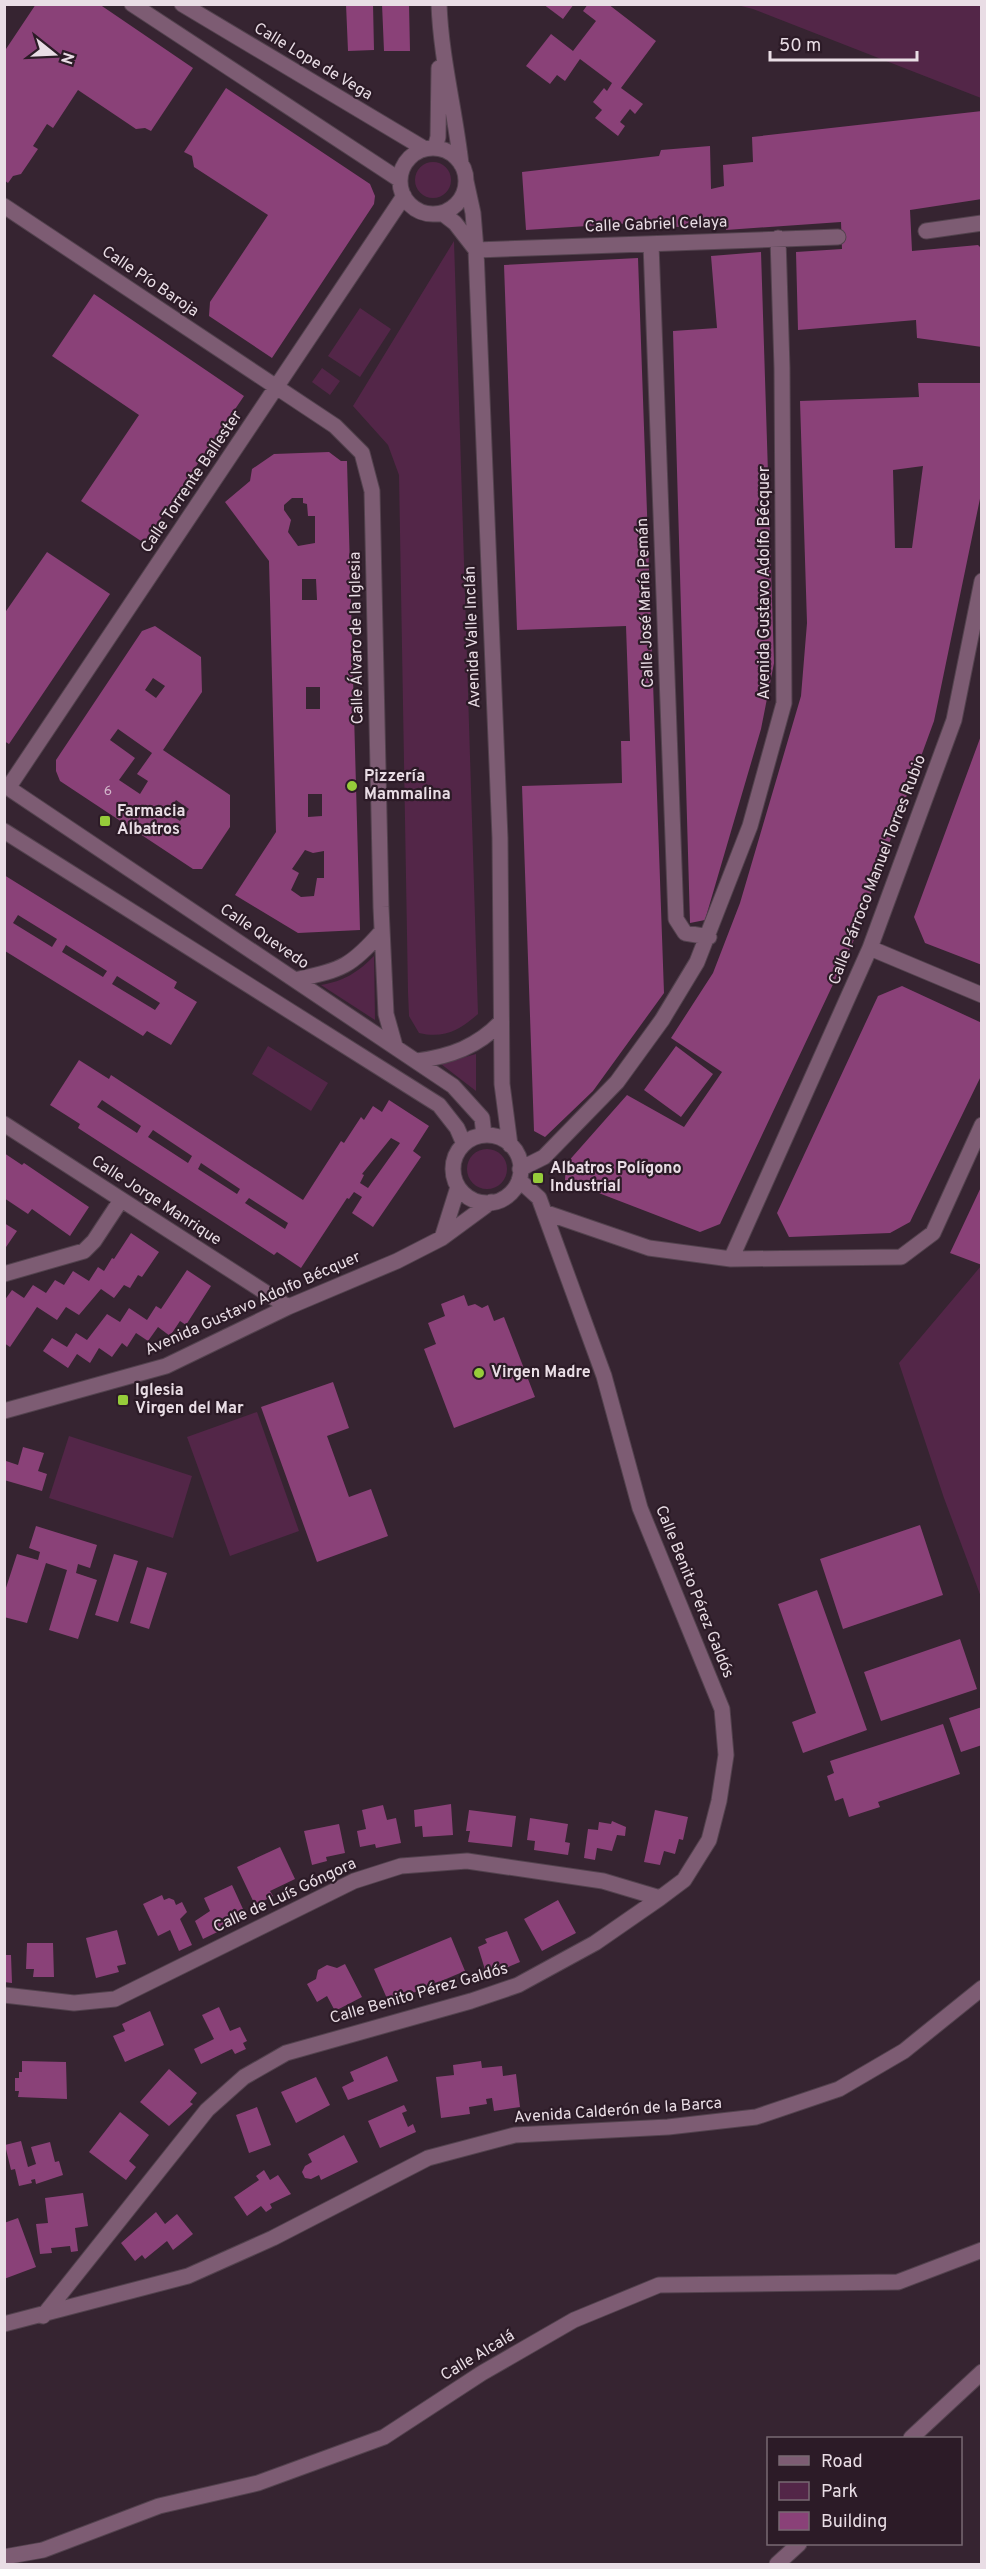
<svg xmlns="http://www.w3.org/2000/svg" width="986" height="2569" viewBox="0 0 986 2569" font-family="Overpass,sans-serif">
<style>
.green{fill:#532648}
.building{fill:#8a4178;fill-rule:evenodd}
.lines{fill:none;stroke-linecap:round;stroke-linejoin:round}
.minor-casing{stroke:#53424e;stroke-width:17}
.minor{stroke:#7d5c73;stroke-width:15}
.poi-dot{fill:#96cc3a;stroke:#2c1b27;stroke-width:2}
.labels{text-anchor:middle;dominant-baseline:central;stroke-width:4.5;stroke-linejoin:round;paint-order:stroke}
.number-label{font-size:14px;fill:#d1b6ca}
.street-label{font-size:16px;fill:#e9dde5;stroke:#2c1b27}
.poi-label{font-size:16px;font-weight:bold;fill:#e9dde5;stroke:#2c1b27;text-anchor:start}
</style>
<rect width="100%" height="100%" fill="#362431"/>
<path class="green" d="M737,5H981V98L753,9Z
M415 180a18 18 0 1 1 36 0a18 18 0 1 1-36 0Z
M454,241L478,1014C460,1030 444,1039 419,1033L409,1016L408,992L399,475L388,445L353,406Z
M360,308L391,329L360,377L328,356Z
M322,368L340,381L330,395L312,382Z
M374,956L375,1020L321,985C344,981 357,973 374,956Z
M268,1046L328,1083L311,1111L252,1074Z
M476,1054V1091L441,1064Z
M467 1169a20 20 0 1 1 40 0a20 20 0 1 1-40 0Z
M981,1266V1597L944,1498L899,1363Z
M257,1412L299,1531L230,1556L187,1437Z
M69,1436L192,1476L173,1538L49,1498Z"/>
<path class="building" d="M36,4H99L193,68L151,131L145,128L136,129L78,90L53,128L47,124L33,146L38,149L21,174L13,176L8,183L4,180V52Z
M346,4H373L374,50L348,51Z
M382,4H409L410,51H384Z
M543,4H574L563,19Z
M588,4H608L656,41L621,88L643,104L635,114L630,109L620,122L625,126L618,136L595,118L602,110L593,102L604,88L607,91L612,83L580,59L565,81L557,75L550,84L526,66L551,34L573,51L596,21L583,11Z
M226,88L370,184L375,196L374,204L272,358L209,316L210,302L268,215L194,167L192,156L184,152Z
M982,111V199L910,210L912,251L978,245L982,249V347L917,338L916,320L798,330L796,252L842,249L841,222L726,230L727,222L667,228L664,221L526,230L522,172L659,156L661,150L710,146L711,189L724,186L723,165L753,162L752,137Z
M761,252L774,663L761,729L705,920L690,923L673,331L717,328L711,256Z
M638,258L664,993L593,1091L545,1137L534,1131L522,786L622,783L621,741H630L626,626L517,630L504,265Z
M94,294L244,396L144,543L81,501L139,415L52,356Z
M918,383H982V489L934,721L853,942L720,1224L700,1232L565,1180L566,1164L627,1095L684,1127L722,1072L671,1038L713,973L740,903L801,696L807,623L800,401L919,397ZM923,466L912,548H895L893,470Z
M329,452L341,461H347L360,930L298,933L235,895L276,832L269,561L225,502L250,481L252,469L274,454ZM292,498H303V503L307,504L308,516H315V543L298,546L288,532L291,520L284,510V505ZM302,579H316L317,600H302ZM306,687H320V709H306ZM308,794H322V816L308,817ZM305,850L313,853L324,851V878H317L314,896L301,897L291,890L299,873L292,869Z
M47,552L110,594L9,744L4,741V614Z
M155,626L201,657L202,692L163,750L230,795V827L202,869H193L60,781L56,771V760L142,631ZM153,678L165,686L156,698L145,690ZM118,729L152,753L137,774L148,781L140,794L119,780L135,758L110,740ZM176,800L189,809L180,821L168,813Z
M982,733V965L925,943L914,917Z
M4,875L177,982L174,988L197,1002L171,1045L147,1031L143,1036L5,951ZM18,915L57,939L52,947L13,923ZM66,945L107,971L103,977L62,952ZM117,976L160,1003L155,1010L112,984Z
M902,986L982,1023V1074L910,1222L890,1233L789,1237L777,1213L878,996Z
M676,1046L713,1074L681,1117L644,1090Z
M79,1060L109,1079L111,1075L303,1200L341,1141L344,1143L361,1117L364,1120L373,1106L382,1112L389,1100L429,1126L413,1151L421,1157L373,1227L352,1213L362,1197L354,1192L349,1199L347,1198L301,1268L277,1252L274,1255L78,1128L80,1124L50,1105ZM102,1100L141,1126L137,1133L97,1107ZM153,1130L192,1156L188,1163L148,1137ZM391,1138L400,1143L368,1188L360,1183L364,1175L362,1174ZM201,1163L240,1189L237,1194L198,1169ZM249,1198L288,1223L285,1229L245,1203Z
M4,1153L22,1165L24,1163L89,1207L70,1236L32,1209L28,1214L4,1198Z
M982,1185V1265L950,1253Z
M4,1223L17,1231L4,1250Z
M131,1233L159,1252L142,1277L138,1275L130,1288L124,1285L114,1298L101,1289L79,1315L66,1307L57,1320L37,1307L10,1347L4,1343V1301L12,1290L24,1298L33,1285L46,1293L55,1280L64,1285L73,1271L89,1281L98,1267L104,1271L112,1258L114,1259Z
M187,1270L211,1286L186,1325L180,1321L170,1336L158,1327L148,1341L136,1333L127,1347L122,1343L112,1357L99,1348L90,1363L77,1354L68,1368L43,1351L52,1338L67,1347L76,1333L87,1340L107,1314L120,1322L129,1308L147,1320L156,1306L161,1309Z
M464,1295L468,1306L475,1304L482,1308L488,1305L494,1321L504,1317L535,1397L454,1428L424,1349L436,1344L428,1323L445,1316L441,1304Z
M333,1382L349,1428L327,1436L349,1497L371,1489L388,1536L317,1562L261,1407Z
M23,1447L44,1453L38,1471L47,1474L42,1491L4,1480L6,1461L18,1465Z
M920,1525L943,1595L843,1629L820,1559Z
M36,1526L97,1545L90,1568L78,1564L76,1573L97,1580L78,1639L49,1630L67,1570L46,1563L27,1623L4,1617V1594L17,1554L38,1560L40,1552L29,1548Z
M114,1554L138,1561L118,1622L95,1615Z
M147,1567L167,1573L149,1629L130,1623Z
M817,1590L867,1730L803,1753L792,1722L816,1713L778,1604Z
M960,1639L977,1689L881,1721L864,1672Z
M982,1707V1745L961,1752L949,1718Z
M943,1724L960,1774L878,1802L880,1807L849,1817L843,1798L835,1801L827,1776L834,1773L830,1761Z
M451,1804L453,1835L423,1837L422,1826L415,1827L414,1810Z
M383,1805L387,1820L396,1818L401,1843L376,1848L375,1844L360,1847L357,1831L366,1829L362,1810Z
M469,1810L516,1816L512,1847L468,1842L470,1831H466Z
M655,1810L688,1817L683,1840L679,1839L675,1854L664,1851L660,1865L644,1862Z
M530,1818L568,1824L565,1842L570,1843L568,1855L534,1850L535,1841L527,1840Z
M612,1821L626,1827L625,1836L617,1835L612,1851L597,1848L595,1860L584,1858L588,1829L598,1830L599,1822L611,1824Z
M339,1824L345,1853L326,1857L327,1861L312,1865L304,1831Z
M280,1847L295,1879L270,1891L273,1896L255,1905L237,1867Z
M232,1885L243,1909L234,1913L238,1922L203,1939L195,1921L210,1911L204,1898Z
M162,1895L164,1900L169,1898L174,1900L176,1905L182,1902L187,1912L180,1919L192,1945L179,1951L170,1930L158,1936L143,1904Z
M558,1900L576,1933L542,1951L524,1919Z
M117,1930L126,1964L117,1966L119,1972L96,1978L86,1938Z
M507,1931L520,1962L487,1976L478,1947L487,1943L485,1939Z
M451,1937L465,1971L389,2003L374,1969Z
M27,1943H53L54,1977H33L34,1969H26Z
M4,1955H11L12,1983L4,1982Z
M345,1964L362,1997L335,2011L327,1996L317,2002L307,1984L316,1979L318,1970L327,1965L337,1968Z
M219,2007L230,2031L240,2027L247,2041L243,2043L246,2049L235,2054L232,2049L201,2064L194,2049L214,2039L202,2015Z
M150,2011L164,2045L125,2062L113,2036L125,2031L122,2024Z
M387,2056L398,2081L348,2100L342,2087L354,2081L350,2072Z
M22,2061L66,2062L67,2099L18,2097L19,2091H15V2078H19V2072H22Z
M481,2061L482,2068L502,2066L503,2076L516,2074L520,2107L494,2111L492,2098L486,2099L487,2104L469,2107L470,2114L441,2118L436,2077L454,2075L453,2065Z
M169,2069L197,2093L190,2102L193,2104L169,2126L140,2102Z
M316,2077L330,2105L296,2123L281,2092Z
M404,2105L407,2111L402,2113L408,2127L413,2124L416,2132L380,2148L368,2121Z
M257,2107L271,2145L249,2153L236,2115Z
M120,2112L149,2135L129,2161L136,2167L126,2180L89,2152Z
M344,2135L358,2162L321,2180L319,2175L311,2179L305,2178L302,2172L305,2166L312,2162L308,2154Z
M21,2141L28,2167L36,2164L31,2147L50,2142L55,2162L59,2161L63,2175L36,2184L35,2179L31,2180L32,2183L19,2186L15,2169L11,2170L5,2145Z
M264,2170L270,2180L278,2175L291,2194L270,2204L272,2208L266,2212L261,2206L247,2216L234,2197L259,2180L256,2176Z
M83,2193L88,2226L75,2228L78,2251L71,2252L70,2246L51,2248L52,2253L40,2254L36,2224L48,2223L45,2198Z
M156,2212L165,2224L177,2214L193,2234L173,2250L167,2241L145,2259L142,2255L135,2261L121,2243Z
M18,2218L36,2267L4,2279V2223Z"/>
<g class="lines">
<g class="minor-casing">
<path id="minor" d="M132,4L400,180
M182,4L425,149
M439,4C441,59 455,110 461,164
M435,148L438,137L439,68
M400 181a33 33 0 1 1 66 0a33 33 0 1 1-66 0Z
M466,181L473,213L476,250L500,838L502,1084L510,1145
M4,206L335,426L362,453L372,491L381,907L386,1014L395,1046
M442,213L455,223L476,250
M926,231L982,223
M651,244L676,919L685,933L709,937
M476,250L838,237
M4,785L453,1086L482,1118L484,1135
M8,788L404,196
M4,831L439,1105L457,1128L464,1144
M870,948L982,995
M295,980C342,969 350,968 382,931
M417,1061C451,1056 477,1047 501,1022
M4,1124L288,1307
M453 1169a34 34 0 1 1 68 0a34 34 0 1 1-68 0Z
M520,1169L544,1157L617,1082L662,1020L697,962L750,826L784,703L782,368L778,238
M544,1212L649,1248L731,1259L901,1257L933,1233L982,1125
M442,1238L458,1187
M731,1259L870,948L954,720L982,581
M4,1274L84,1251L94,1241L121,1200
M4,1411L166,1366L288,1307L397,1261L442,1238L491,1202
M4,1995L74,2003L115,1999L354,1881L401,1866L467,1861L603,1881L660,1898
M43,2316L207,2110L244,2077L286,2053L471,2001L518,1985L595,1943L660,1898L684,1880L709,1840L719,1801L726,1755L722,1709L640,1508L604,1376L539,1198L519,1180
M4,2324L188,2276L273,2238L428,2158L515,2135L668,2127L756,2117L839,2089L904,2051L982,1988
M911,2438L982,2372
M4,2557L43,2550L159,2506L258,2483L384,2437L482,2373L574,2320L659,2285L898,2282L982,2250
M777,2564L799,2544"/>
</g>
<use href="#minor" class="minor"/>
</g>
<g class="poi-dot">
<circle cx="352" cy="786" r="6"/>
<rect x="99" y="815" width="12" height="12" rx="3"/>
<rect x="532" y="1172" width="12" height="12" rx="3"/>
<circle cx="479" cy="1373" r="6"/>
<rect x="117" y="1394" width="12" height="12" rx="3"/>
</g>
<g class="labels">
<g class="number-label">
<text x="108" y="791">6</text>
</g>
<g class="street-label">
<text transform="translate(313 62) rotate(31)">Calle Lope de Vega</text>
<text transform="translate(656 225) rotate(-2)">Calle Gabriel Celaya</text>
<text transform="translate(150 282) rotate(34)">Calle Pío Baroja</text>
<text transform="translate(192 482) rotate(-56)">Calle Torrente Ballester</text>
<text transform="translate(765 583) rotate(-90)">Avenida Gustavo Adolfo Bécquer</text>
<text transform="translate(646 603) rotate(-92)">Calle José María Pemán</text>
<text transform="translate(473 637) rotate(-92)">Avenida Valle Inclán</text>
<text transform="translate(357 638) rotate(-91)">Calle Álvaro de la Iglesia</text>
<text transform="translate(878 870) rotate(-69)">Calle Párroco Manuel Torres Rubio</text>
<text transform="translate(264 937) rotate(34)">Calle Quevedo</text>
<text transform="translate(156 1201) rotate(33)">Calle Jorge Manrique</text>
<text transform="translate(253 1304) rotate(-24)">Avenida Gustavo Adolfo Bécquer</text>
<text transform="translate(694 1592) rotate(68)">Calle Benito Pérez Galdós</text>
<text transform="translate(285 1896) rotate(-25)">Calle de Luís Góngora</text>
<text transform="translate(419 1994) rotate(-16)">Calle Benito Pérez Galdós</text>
<text transform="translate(618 2111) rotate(-4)">Avenida Calderón de la Barca</text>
<text transform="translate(478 2356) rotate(-31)">Calle Alcalá</text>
</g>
<g class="poi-label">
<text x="364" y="777">Pizzería<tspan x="364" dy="18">Mammalina</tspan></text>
<text x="117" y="812">Farmacia<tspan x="117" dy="18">Albatros</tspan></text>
<text x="550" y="1169">Albatros Polígono<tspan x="550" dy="18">Industrial</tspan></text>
<text x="491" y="1373">Virgen Madre</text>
<text x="135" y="1391">Iglesia<tspan x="135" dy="18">Virgen del Mar</tspan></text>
</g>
</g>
<rect width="986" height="2569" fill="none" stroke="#e9dde5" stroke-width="12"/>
<rect x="767" y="2437" width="195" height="108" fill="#2c1b27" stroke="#786973" stroke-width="1.5"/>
<rect x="779" y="2456" width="30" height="9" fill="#7d5c73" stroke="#786973" stroke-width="1.5"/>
<text x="821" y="2467" font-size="18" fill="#e9dde5">Road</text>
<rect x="779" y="2482" width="30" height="18" fill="#532648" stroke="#786973" stroke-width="1.5"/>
<text x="821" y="2497" font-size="18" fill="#e9dde5">Park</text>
<rect x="779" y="2512" width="30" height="18" fill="#8a4178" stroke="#786973" stroke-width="1.5"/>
<text x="821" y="2527" font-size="18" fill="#e9dde5">Building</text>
<g transform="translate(54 54) rotate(108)" stroke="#2c1b27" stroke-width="4.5" paint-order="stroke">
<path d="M0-4.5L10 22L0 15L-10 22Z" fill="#e9dde5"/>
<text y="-9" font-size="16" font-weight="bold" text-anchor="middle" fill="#e9dde5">N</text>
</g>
<path d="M770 51v9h147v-9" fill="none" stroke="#e9dde5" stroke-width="3"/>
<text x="779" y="51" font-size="18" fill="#e9dde5" stroke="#2c1b27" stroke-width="4.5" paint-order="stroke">50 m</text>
</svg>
